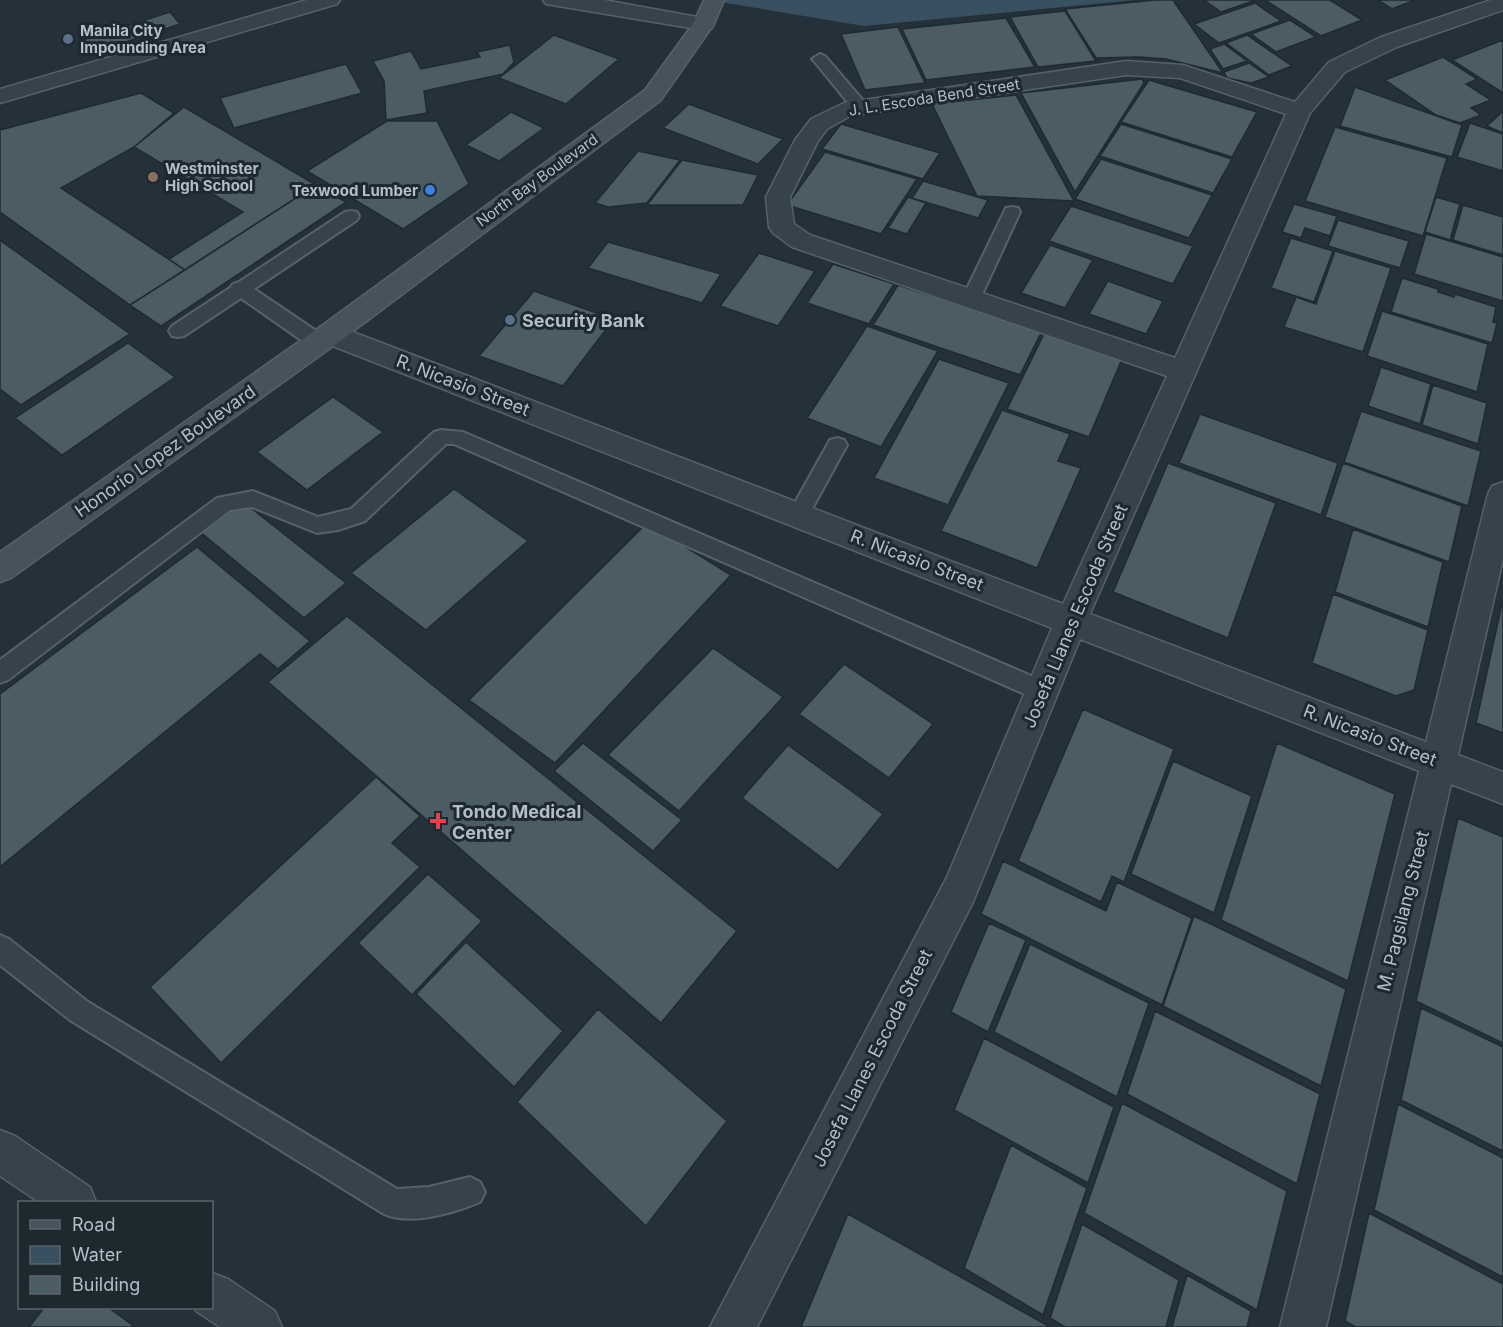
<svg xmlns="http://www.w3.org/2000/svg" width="1503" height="1327" viewBox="0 0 1503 1327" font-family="Inter,sans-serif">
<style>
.water{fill:#395060}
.building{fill:#4c5c65;stroke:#1f2a31;stroke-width:1.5}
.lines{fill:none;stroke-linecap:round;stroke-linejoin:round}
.service-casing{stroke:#566168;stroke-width:4}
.minor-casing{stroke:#566168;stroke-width:3}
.secondary-casing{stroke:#566168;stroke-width:3}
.service{fill:#37434b;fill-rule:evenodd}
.minor{fill:#37434b;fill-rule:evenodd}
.secondary{fill:#46535d;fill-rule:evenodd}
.service-dot{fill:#5c6f8a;stroke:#1d282f;stroke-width:2}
.education-dot{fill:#8d6e63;stroke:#1d282f;stroke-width:2}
.shop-dot{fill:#3f7fe0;stroke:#1d282f;stroke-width:2}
.health-dot{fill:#e0444e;stroke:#1d282f;stroke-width:2}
.labels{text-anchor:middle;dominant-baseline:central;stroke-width:6;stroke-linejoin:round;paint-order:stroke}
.far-poi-label{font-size:15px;font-weight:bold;fill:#b3bec6;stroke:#1d282f;text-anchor:start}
.far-street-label{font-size:15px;fill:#b3bec6;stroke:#1d282f}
.poi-label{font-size:18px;font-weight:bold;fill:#b3bec6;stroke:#1d282f;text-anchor:start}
.street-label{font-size:18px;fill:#b3bec6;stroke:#1d282f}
</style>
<rect width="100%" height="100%" fill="#24313a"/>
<path class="water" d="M709,0H1135L864,26Z"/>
<path class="building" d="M1155,0H1173L1223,73L1166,59L1139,57L1096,58L1065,9Z
M1204,0H1256L1221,12Z
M1265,0H1330L1362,20L1321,36Z
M1378,0H1415L1392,9Z
M1255,3L1281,21L1219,43L1194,24Z
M1065,11L1096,61L1038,67L1010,17Z
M170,12L180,24L93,53L83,40Z
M1006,18L1035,67L926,80L902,29Z
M1290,20L1316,37L1276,52L1251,34Z
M898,27L925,83L865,90L841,34Z
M554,35L619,59L566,104L499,78Z
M1247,35L1292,66L1269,75L1226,43Z
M1503,40V93L1452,60Z
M1224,44L1247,61L1223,69L1210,49Z
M510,45L514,62L503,74L424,91L427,113L386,120L384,81L373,61L411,51L421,69L480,57L477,52Z
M1443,57L1477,79L1466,84L1491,100L1471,108L1481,115L1460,123L1436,115L1385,80Z
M1249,63L1269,77L1251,83L1227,78L1224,72Z
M346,64L362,93L234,128L220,98Z
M1142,79L1144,83L1075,192L1021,93Z
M1149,80L1257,112L1232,157L1121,122Z
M1355,87L1462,125L1452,157L1340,126Z
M141,93L174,113L134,147L61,188L185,270L130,305L0,212V130Z
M1016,95L1074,201L977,196L932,104Z
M689,104L783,139L758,164L663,128Z
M184,107L316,185L185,270L169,259L243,212L134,147Z
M1503,111V133L1487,126Z
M511,112L544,128L499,161L466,145Z
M387,121H437L469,184L403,229L307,171Z
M1470,123L1503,134V171L1457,157Z
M841,124L940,153L923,179L822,149Z
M1121,124L1232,159L1213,193L1100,156Z
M1335,127L1447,158L1423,236L1305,201Z
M638,151L680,160L647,203L608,207L595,203Z
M825,152L917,179L881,234L787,205Z
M1101,159L1212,195L1189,238L1075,199Z
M682,160L758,175L743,205H647Z
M923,181L988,200L978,218L912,198Z
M316,185L346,202L161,326L130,305Z
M908,197L926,203L907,234L888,228Z
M1436,197L1460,204L1450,240L1425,232Z
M1294,204L1337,216L1330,236L1305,228L1301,238L1282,232Z
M1463,205L1503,217V255L1453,240Z
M1071,206L1193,246L1173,284L1049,241Z
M1338,220L1409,241L1400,268L1328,246Z
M1426,234L1503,257V301L1414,274Z
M1291,238L1333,251L1314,302L1271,288Z
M0,240L130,334L21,405L0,389Z
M608,242L721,274L702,303L588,268Z
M1050,245L1093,260L1065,308L1021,293Z
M1335,251L1391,268L1363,352L1284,327L1296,297L1316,304Z
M759,253L815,271L778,326L720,306Z
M833,264L894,284L869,324L807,303Z
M1402,278L1438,289V292L1454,297L1455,294L1496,307L1493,322L1497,323L1492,343L1391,312Z
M1108,281L1163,301L1146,334L1089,314Z
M898,285L1042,331L1020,375L873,325Z
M534,291L614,319L563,386L479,356Z
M1382,311L1488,344L1477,392L1367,356Z
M867,326L938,351L881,447L807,418Z
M1044,334L1122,359L1089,437L1007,409Z
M128,343L175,377L62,455L15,418Z
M939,359L1009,383L948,505L874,478Z
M1381,367L1431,384L1420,424L1368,406Z
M1433,385L1487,403L1478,444L1422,425Z
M333,397L383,432L307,490L257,452Z
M1002,410L1070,434L1058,461L1081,468L1037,568L941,531Z
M1361,411L1481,451L1468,506L1344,462Z
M1200,414L1338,463L1321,515L1179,463Z
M1168,463L1276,503L1228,638L1113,592Z
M1343,463L1462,506L1449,562L1325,517Z
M454,489L528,541L426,630L351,573Z
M241,500L346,583L304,618L199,531Z
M647,523L731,575L555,763L469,700Z
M1353,529L1443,562L1428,627L1335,592Z
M197,547L310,641L278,669L260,654L0,867V694Z
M1333,594L1428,630L1414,690L1396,696L1312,663Z
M1503,599V733L1476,723Z
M347,616L737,931L661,1023L268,682Z
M713,648L783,697L679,811L608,755Z
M844,664L933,724L889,778L799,714Z
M1083,709L1174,749L1124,882L1112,876L1101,902L1018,861Z
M583,743L682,820L653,851L554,771Z
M1277,743L1395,794L1348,981L1221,920Z
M788,745L883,814L838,870L742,798Z
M1173,761L1252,796L1214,913L1131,874Z
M376,777L420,816L392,843L420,867L221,1063L150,987Z
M1458,818L1503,837V1043L1416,1001Z
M1003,861L1106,911L1117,882L1192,918L1162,1005L981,914Z
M428,874L482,921L412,995L358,943Z
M1194,916L1346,989L1321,1086L1163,1006Z
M989,923L1026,940L988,1032L951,1012Z
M466,942L563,1031L514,1087L416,994Z
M1030,944L1149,1003L1117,1097L994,1032Z
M1421,1008L1503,1047V1151L1401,1100Z
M598,1009L727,1121L646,1226L517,1102Z
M1155,1011L1320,1094L1297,1184L1127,1094Z
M984,1038L1114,1107L1088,1183L954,1110Z
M1122,1103L1287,1191L1257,1310L1084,1213Z
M1398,1104L1503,1158V1277L1374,1210Z
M1011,1145L1087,1188L1043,1315L964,1268Z
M1369,1213L1503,1284V1327H1356L1345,1321Z
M848,1214L1050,1327H801Z
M1082,1224L1179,1280L1166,1327H1065L1050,1318Z
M1187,1275L1251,1311L1247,1327H1172Z
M44,1308H109L135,1327H29Z"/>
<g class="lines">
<g class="service-casing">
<path id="service" d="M820,54L825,56L866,104L868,107L866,110H854L815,62L812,59Z
M1012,207L1018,208L1020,212L980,299L977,303L971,305L965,303L962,299L1004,212L1006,208Z
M351,211L357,212L359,216L357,220L254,289L325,337L327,342L325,347L318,349L311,347L241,298L184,336L178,337L172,336L169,331L172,326L230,288L233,284L239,282L345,212Z
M441,430L463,432L1050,684L1053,691L1050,698L1042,701L1034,698L454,444H446L365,521L338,530L317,533L252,507L230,510L8,680L0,683V660L217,498L253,491L318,517L351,509L434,432Z
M837,438L844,440L847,445L806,520L799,522L792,520L789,514L792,508L830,440Z
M0,935L9,939L88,1002L397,1189L429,1187L470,1177L480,1182L485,1192L480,1202C454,1213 411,1226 384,1214L70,1020L0,965Z"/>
</g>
<g class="minor-casing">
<path id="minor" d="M307,0H340L337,4L0,103V89Z
M543,0H604L703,18L711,19L714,24L711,29L703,30L546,4Z
M1491,0H1503V10L1397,47L1345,72L1310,113L1090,614L1426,742L1488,494L1492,486L1503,482V559L1458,755L1503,772V804L1451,784L1326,1327H1280L1419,771L1080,639L973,902L757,1327H710L947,877L1052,628L320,341L316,334L320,327L330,325L340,327L1063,604L1167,376L792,247L773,233L769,227L766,197L795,140L811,119L844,103L1126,61L1183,65L1295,102L1329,62L1381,37ZM1126,75L1180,78L1286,114L1175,358L810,235L794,224L790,197L818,141L827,129L850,116Z
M0,1130L15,1136L90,1187L96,1202H39L0,1176Z
M212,1273L228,1279L275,1311L282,1327H220L196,1311L195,1308H212Z"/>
</g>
<g class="secondary-casing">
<path id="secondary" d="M704,0H724L714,24L661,100L340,341L11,578L0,582V552L320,327L645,90L693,24Z"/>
</g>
<use href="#service" class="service"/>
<use href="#minor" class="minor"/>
<use href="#secondary" class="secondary"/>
</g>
<g class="service-dot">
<circle cx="68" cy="39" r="6"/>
<circle cx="510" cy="320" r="6"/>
</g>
<circle class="education-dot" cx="153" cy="177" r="6"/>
<circle class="shop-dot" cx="430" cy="190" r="6"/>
<path class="health-dot" d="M435 812h6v6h6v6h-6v6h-6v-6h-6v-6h6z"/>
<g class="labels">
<g class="far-poi-label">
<text x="80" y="30">Manila City<tspan x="80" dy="17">Impounding Area</tspan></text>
<text x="165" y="168">Westminster<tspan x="165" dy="17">High School</tspan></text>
<text x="418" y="190" text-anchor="end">Texwood Lumber</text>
</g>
<g class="far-street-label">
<text transform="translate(934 97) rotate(-9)">J. L. Escoda Bend Street</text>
<text transform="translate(537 180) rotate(-36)">North Bay Boulevard</text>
</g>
<g class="poi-label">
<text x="522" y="320">Security Bank</text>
<text x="452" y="811">Tondo Medical<tspan x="452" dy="21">Center</tspan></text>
</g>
<g class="street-label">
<text transform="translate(463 385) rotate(21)">R. Nicasio Street</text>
<text transform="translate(165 451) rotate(-35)">Honorio Lopez Boulevard</text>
<text transform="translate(917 560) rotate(21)">R. Nicasio Street</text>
<text transform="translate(1075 616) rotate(-67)">Josefa Llanes Escoda Street</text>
<text transform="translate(1370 735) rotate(21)">R. Nicasio Street</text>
<text transform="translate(1403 911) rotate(-76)">M. Pagsilang Street</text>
<text transform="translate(872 1058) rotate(-63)">Josefa Llanes Escoda Street</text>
</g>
</g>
<rect x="18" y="1201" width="195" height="108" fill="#1d282f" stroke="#59646b" stroke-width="1.5"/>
<rect x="30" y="1220" width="30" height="9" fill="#46535d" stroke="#59646b" stroke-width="1.5"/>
<text x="72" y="1231" font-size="18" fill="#b3bec6">Road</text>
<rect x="30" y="1246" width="30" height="18" fill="#395060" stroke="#59646b" stroke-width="1.5"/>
<text x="72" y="1261" font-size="18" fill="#b3bec6">Water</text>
<rect x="30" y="1276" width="30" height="18" fill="#4c5c65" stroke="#59646b" stroke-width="1.5"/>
<text x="72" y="1291" font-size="18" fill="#b3bec6">Building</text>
</svg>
